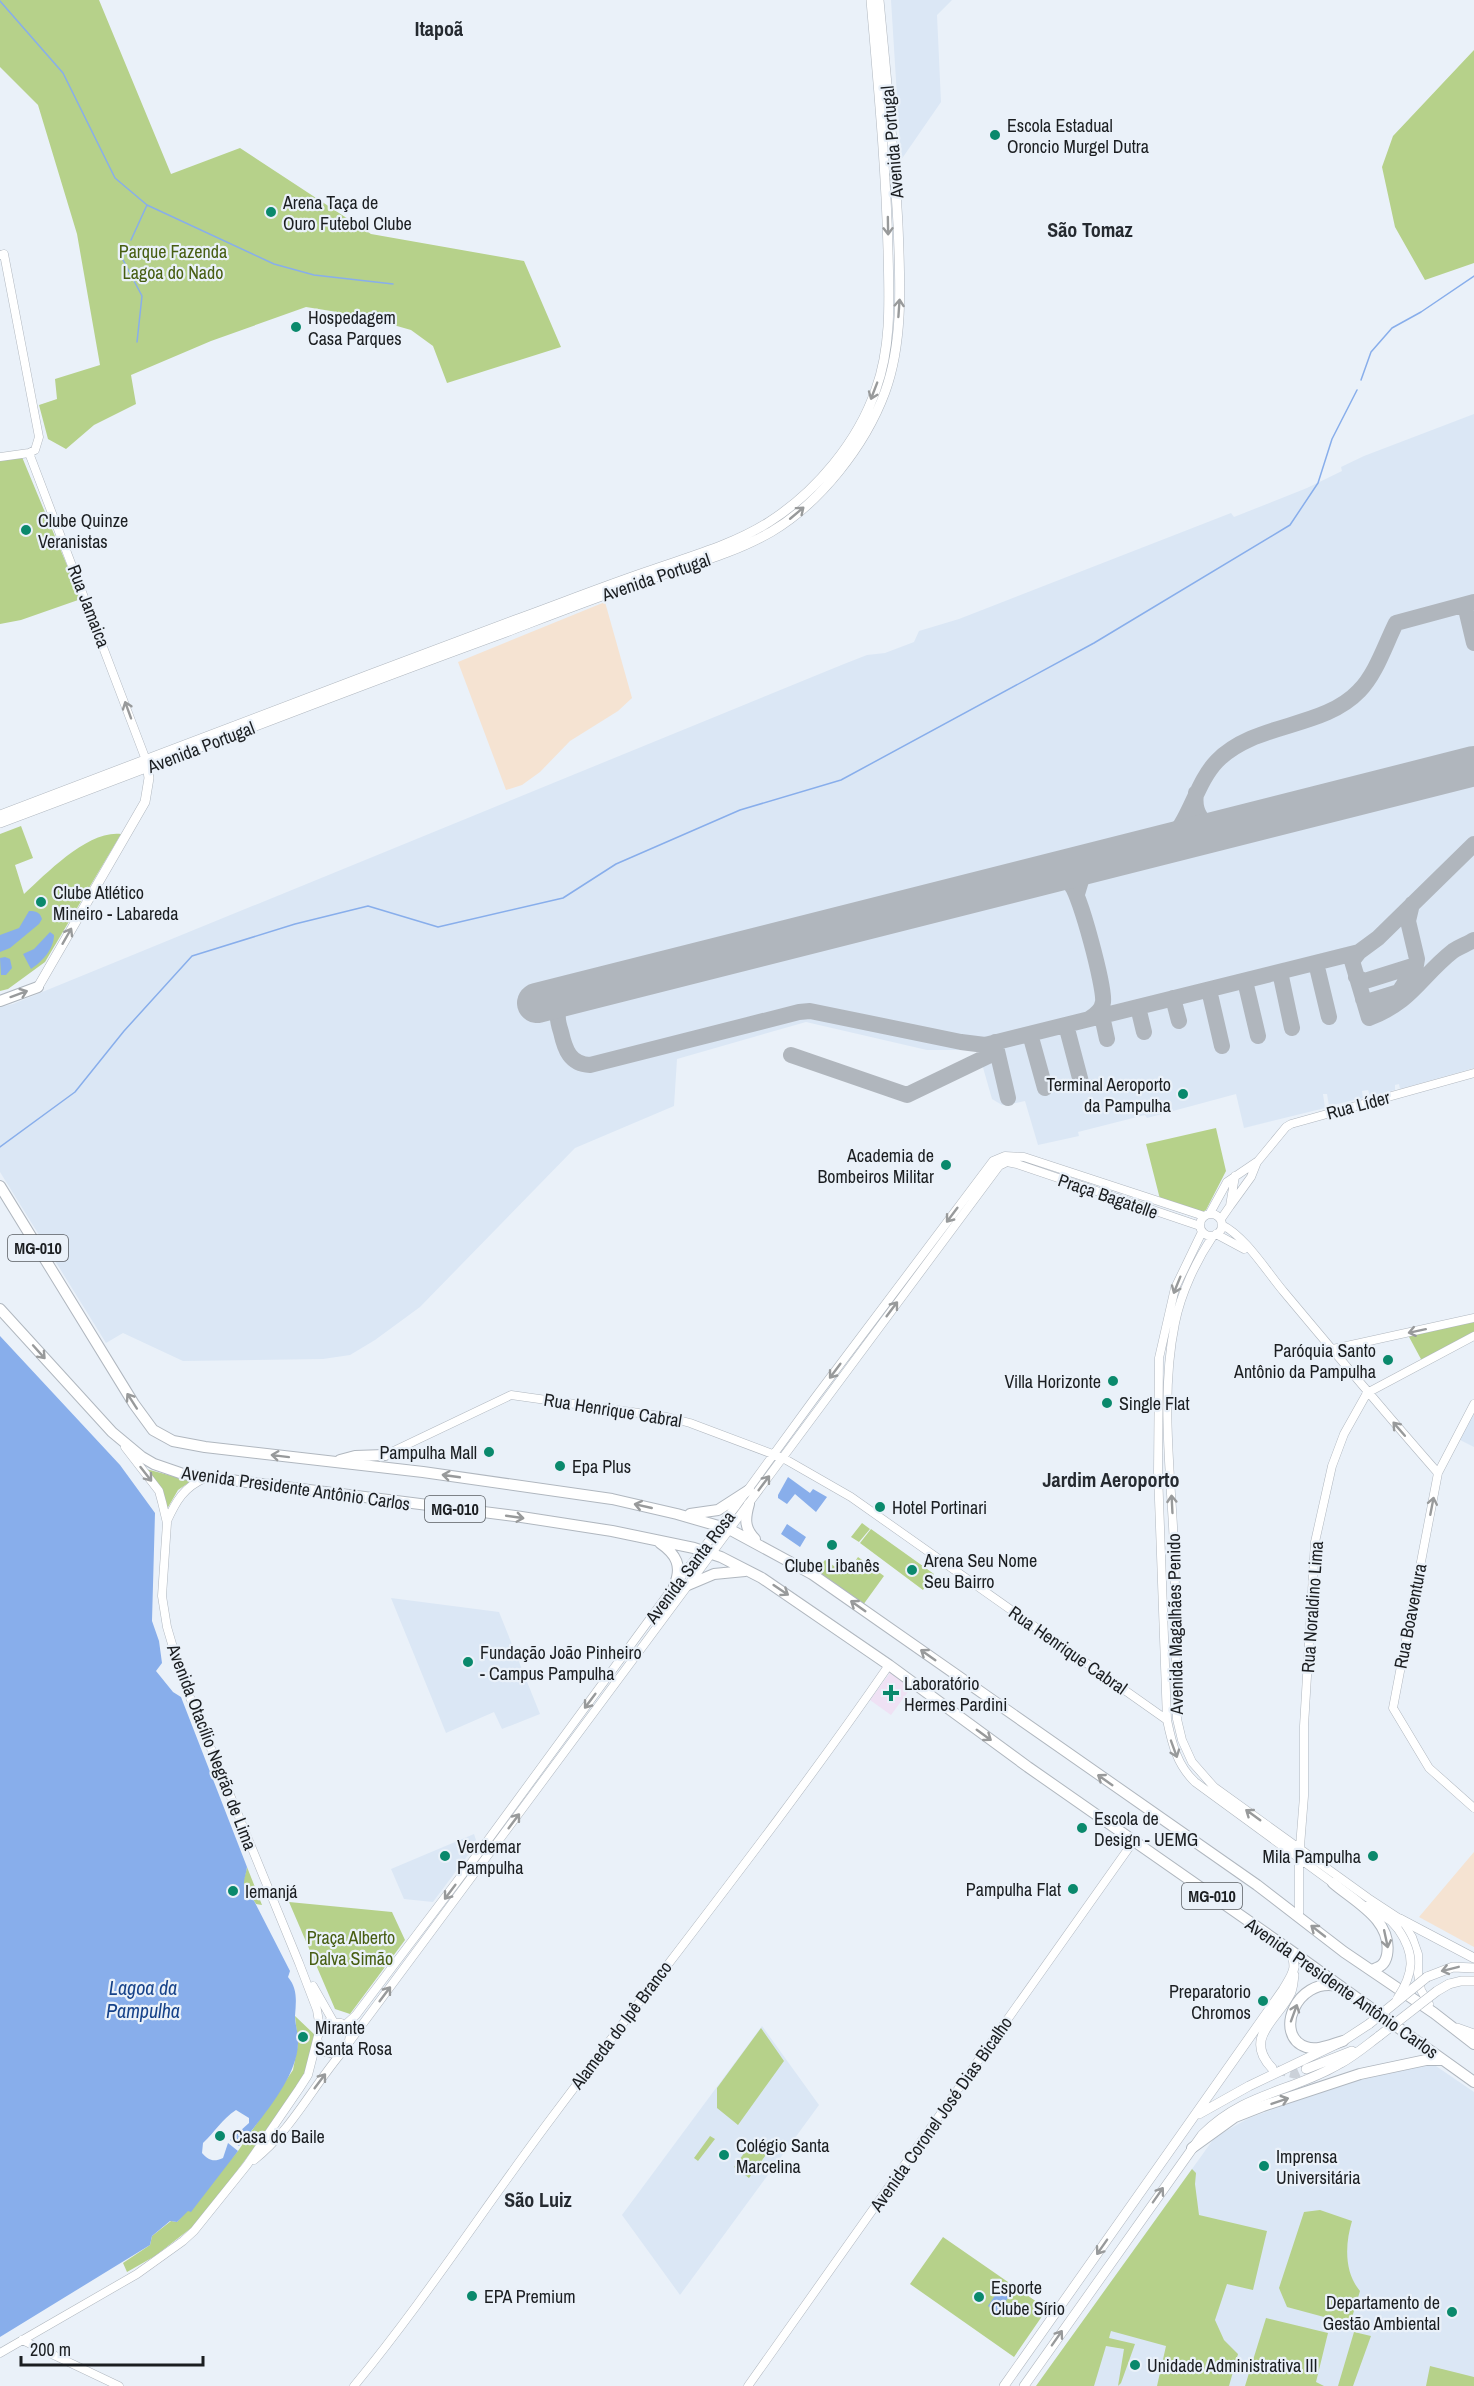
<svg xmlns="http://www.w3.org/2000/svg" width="1474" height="2386" viewBox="0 0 1474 2386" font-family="'Archivo Narrow',sans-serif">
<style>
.built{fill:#dbe7f5}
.industrial{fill:#f5e3d2}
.medical{fill:#efe1f4}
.green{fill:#b6d18a}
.water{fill:#88aeeb}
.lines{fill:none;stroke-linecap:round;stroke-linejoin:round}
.stream{stroke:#88aeeb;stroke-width:1.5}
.taxiway{stroke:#b0b6bd;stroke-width:16}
.runway{stroke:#b0b6bd;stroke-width:40}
.major-tunnel{stroke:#cbd1d9;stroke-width:9;stroke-dasharray:9 4.5;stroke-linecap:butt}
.minor-casing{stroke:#b0b7bf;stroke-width:9}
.major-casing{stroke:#b0b7bf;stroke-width:10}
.highway-casing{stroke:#b0b7bf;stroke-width:12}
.minor{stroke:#fff;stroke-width:8}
.major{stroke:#fff;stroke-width:9}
.highway{stroke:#fff;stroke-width:10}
.minor-bridge-casing{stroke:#b0b7bf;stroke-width:9;stroke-linecap:butt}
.major-bridge-casing{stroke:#b0b7bf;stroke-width:10;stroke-linecap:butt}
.minor-bridge{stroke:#fff;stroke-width:8}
.major-bridge{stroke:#fff;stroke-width:9}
.oneway{stroke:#989a9b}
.poi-dot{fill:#0a896c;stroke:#eaf1f9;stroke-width:2}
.labels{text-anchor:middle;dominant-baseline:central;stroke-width:4.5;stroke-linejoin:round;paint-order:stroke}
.shield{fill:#eaf1f9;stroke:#595d62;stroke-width:1.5}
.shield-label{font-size:16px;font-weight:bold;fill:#1b1e21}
.poi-label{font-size:18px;fill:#1b1e21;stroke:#eaf1f9;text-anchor:start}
.street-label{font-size:18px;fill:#1b1e21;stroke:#eaf1f9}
.park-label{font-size:18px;fill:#475e12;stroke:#eaf1f9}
.neighbourhood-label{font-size:20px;font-weight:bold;fill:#252a30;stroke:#eaf1f9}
.water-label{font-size:20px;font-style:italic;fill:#164289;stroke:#eaf1f9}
</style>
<rect width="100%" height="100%" fill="#eaf1f9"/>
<path class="built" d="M891,0H952L937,15L941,102L901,160Z
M1474,414V1068L1400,1089L1399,1084L1395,1085V1090L1370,1096L1368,1090L1362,1091L1363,1098L1329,1106L1327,1094H1323L1325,1108L1244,1128L1236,1094L1147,1118L1145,1115L1078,1132L1079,1136L1038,1145L1025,1101L1007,1105H1002L992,1099L978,1050H927L806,1022L677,1059L674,1106L575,1148L420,1307L375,1340L350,1355L323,1359L183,1361L123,1333L106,1343L0,1172V1007L13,1004L844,664L867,655L885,653L914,642L919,631L959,619L1231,513L1234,517L1307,488L1342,471L1341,467L1364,456Z
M1474,1409V1447L1458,1439Z
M391,1598L499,1612L540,1714L502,1729L494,1712L446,1733Z
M474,1834L477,1843L433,1902L404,1899L391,1869Z
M762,2026L819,2105L680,2295L622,2215Z
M1430,2062L1474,2092V2386H1036L1215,2137L1249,2118L1346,2083Z"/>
<path class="industrial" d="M605,602L632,698L618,711L570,741L540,772L522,785L506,790L458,662Z
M1474,1852V1947L1419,1917Z"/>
<path class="medical" d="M892,1670L913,1685L891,1715L870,1700Z"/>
<path class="green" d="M0,0H99L171,174L240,148L371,234L524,261L561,347L447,383L433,346L411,330L362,316L306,307L211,341L131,375L136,404L94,425L66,449L48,439L39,405L57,399L55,379L100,365L77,234L38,105L0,67Z
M1474,50V263L1425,280L1395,227L1382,167L1393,136Z
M22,457L81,599L21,620L0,624V461Z
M21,826L33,858L15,865L24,894C47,873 88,830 121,834L45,962L8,989L0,991V834Z
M1216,1128L1226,1171L1206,1210L1197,1215L1161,1203L1146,1144Z
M1474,1321V1333L1422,1361L1408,1335Z
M146,1469L191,1481L178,1490L167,1509Z
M862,1523L870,1529L859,1542L851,1537Z
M871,1529L934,1574L923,1590L860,1543Z
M858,1557L884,1576L863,1605L816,1572L825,1560L846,1574Z
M247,1867L262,1905L256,1904C253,1898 242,1888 243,1882C244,1877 246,1873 247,1867Z
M289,1902L392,1912L405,1940L350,2014L335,2009Z
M295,2016L315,2035L308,2075L199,2222L155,2256L127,2272L123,2263L150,2245L152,2236L171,2221L177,2222L238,2151L293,2070L298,2044Z
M761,2028L784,2061L738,2125L717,2108V2088Z
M710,2136L715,2139L698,2161L694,2158Z
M753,2141L768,2152L749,2178L734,2167Z
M1192,2169L1196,2173L1195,2184L1199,2215L1267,2231L1253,2290L1227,2284L1215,2320L1224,2340L1238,2354L1229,2386H1157L1166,2346L1111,2331L1109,2338L1135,2344L1121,2383L1118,2386L1124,2349L1106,2346L1094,2386H1036Z
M1320,2210L1352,2221C1345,2244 1344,2272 1360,2291L1350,2324L1287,2307L1279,2288L1304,2212Z
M943,2237L1047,2309L1014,2357L910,2284Z
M1266,2318L1328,2333L1316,2382L1324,2386H1245Z
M1354,2332L1371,2336L1353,2386H1338Z
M1430,2366L1474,2377V2386H1426Z"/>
<path class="water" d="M29,911C36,911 40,912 42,919L39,924L10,948L0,952V935L19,928Z
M50,932L54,935C54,949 42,962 31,969L23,954L34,949Z
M5,957L10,959L12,968L6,975H1L0,958Z
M0,1336L120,1465L155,1513L152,1621L159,1641L162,1663L156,1671L173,1692L181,1697L247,1867C246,1877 239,1887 250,1893L290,1971L288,1977C298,1989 296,2002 295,2016C295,2025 299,2035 298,2044C297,2078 260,2120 239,2146L230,2140L249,2123V2118L236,2110C222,2119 215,2132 203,2143L202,2153C209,2161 214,2162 223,2158L228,2143L238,2151L191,2212L188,2211L177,2222L170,2221L152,2236L150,2245L0,2337Z
M788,1477L810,1493L813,1489L827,1497L816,1512L795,1494L787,1504L778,1498V1495Z
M787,1524L806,1537L800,1547L781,1534Z
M1000,2288L1010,2295L998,2313L988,2306Z"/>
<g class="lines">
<path class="stream" d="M0,1L63,73L115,178L147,205L274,264L314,275L393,284
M131,240L147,205
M127,247L122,258L142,296L137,342
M1361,380L1371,352L1392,328L1421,312L1474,276
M0,1147L75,1092L124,1031L192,956L295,924L368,906L438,927L563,898L616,864L740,810L841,780L1094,643L1290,525L1318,483L1332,439L1357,390"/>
<path class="taxiway" d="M1465,605L1474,643
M1196,793C1193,814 1203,827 1225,829
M1164,844C1190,825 1194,785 1217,761C1255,722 1323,729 1359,691C1376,674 1385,645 1396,623L1474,602
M1050,874C1057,876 1066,879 1071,885C1080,894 1105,988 1103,1002C1102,1010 1096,1015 1089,1019
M1077,894L1083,874L1094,862
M1359,952L1352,961L1369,1018C1412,1002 1420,977 1453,951C1459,947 1467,944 1474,940
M1316,963L1329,1017
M1280,972L1292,1028
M1356,977L1365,981L1416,965
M1245,981L1258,1036
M1209,990L1222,1046
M579,993C570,997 561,1003 558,1013C557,1019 559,1026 561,1032C565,1050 570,1064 590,1065L799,1012L810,1011L961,1042L985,1045L1359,952L1378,938L1474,844
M1173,998L1179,1021
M1363,999L1370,1001L1399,992L1416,965L1417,959L1408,921L1412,904
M1138,1007L1144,1032
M1102,1016L1107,1039
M1066,1025L1081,1082
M1030,1034L1045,1088
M995,1042L1008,1098
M791,1055L907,1095L988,1056L985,1045"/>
<path class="runway" d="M537,1003L1474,766"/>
<path class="major-tunnel" d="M1277,2070L1295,2074L1306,2069"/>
<g class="minor-casing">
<path id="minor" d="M0,255L4,254L39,437L35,450L29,453L0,457
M29,453L146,760
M1230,1206L1251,1177L1257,1162
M1210,1213L1227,1182L1258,1161L1286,1127L1291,1124L1474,1073
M1200 1225a11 11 0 1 1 22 0a11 11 0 1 1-22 0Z
M1221,1219L1230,1206L1235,1176
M1222,1225C1245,1236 1267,1272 1284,1292C1335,1353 1386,1414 1438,1473
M1202,1232L1175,1288L1159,1358L1158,1472L1167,1720C1172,1744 1177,1765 1195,1782L1337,1886
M1216,1234L1244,1249
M1213,1236C1196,1261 1181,1293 1175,1323C1160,1396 1171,1473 1174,1546C1176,1604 1175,1662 1177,1719L1182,1740L1192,1762L1214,1787L1368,1898L1400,1919L1412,1937L1418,1954V1974L1421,1990L1429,2004
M1333,1349L1474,1318
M1474,1404L1438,1473L1393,1708L1429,1768L1474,1808
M125,1447L159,1491L162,1502L167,1523L162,1596L167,1627L182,1678L299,1963L317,2010L320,2028
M381,1457L511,1395L667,1417L690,1423L783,1458L851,1497L1167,1720
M167,1521C176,1501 184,1487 205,1478
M1367,1906L1391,1921L1398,1929
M1299,1916V1859L1304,1796V1726L1315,1542L1332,1466L1344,1434L1367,1393L1474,1336
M313,1986L333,2021
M345,2025L356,2015L477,1855L674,1586L736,1506L814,1399L993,1161L1005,1156L1024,1157L1204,1216
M350,2041L999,1166L1007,1162L1017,1164L1200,1226
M254,2160C291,2131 313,2086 343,2051
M22,2340L119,2386
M0,2353L137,2274L183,2241L194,2231L247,2165L299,2089L308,2075L320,2028L328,2022L341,2023L348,2030L350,2035L348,2046L335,2054L325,2052L317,2040
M354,2386C425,2300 486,2205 553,2116C665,1966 783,1819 889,1665
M748,2386L1133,1842"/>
</g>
<g class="major-casing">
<path id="major" d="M0,815C172,750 343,684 515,620C559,604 602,587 646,572C688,557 731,546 769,522C816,492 858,442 876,389C892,345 889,296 888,250C886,167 878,83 871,0
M0,823C167,761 333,695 501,634C551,615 602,595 653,578C693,564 734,553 771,532C820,503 865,446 885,392C904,340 900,279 898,225C894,150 886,75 879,0
M38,987L145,802L149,778L147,764
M1400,1919L1474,1958
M1427,1977L1453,1967L1474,1968
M1449,1984L1461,1981H1474
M1457,2028L1474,2034
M1272,2068C1243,2038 1277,2020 1290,1994C1293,1989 1293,1981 1294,1975
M1306,2069L1352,2051
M1199,2114L1249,2086L1343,2041L1369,2024
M1004,2386L1283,1990C1293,1973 1298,1969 1290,1950
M1024,2386L1202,2135C1244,2092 1293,2092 1341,2063C1354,2056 1367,2045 1379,2036"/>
</g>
<g class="highway-casing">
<path id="highway" d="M0,1001L38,987
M0,1186L134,1404L153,1430L173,1441L205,1447L423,1472L612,1499L677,1514L729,1529L812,1574L1257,1885L1344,1952L1434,2013L1474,2044
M0,1309L112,1432L142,1457L154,1464L183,1474L515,1516L612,1531L694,1548L721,1557L762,1578L889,1665L1028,1767L1290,1950L1474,2082
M340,1460L355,1456L385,1455
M749,1504C745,1518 744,1528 755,1539
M690,1514L718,1510L749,1490
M660,1543C676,1554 683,1566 674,1586
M688,1585L714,1574L745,1571
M1333,1883C1355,1902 1393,1920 1387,1955C1385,1965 1380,1967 1371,1970
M1337,1986C1296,1977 1273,2036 1306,2047C1318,2051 1332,2044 1343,2041
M1192,2148L1235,2117L1263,2106L1360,2074L1426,2060H1443"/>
</g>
<use href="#minor" class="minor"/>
<use href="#major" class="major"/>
<use href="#highway" class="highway"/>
<g class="minor-bridge-casing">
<path id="minor-bridge" d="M1397,1999C1414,1973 1416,1955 1398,1929"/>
</g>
<g class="major-bridge-casing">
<path id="major-bridge" d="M1369,2024L1427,1977
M1379,2036L1437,1991L1449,1984"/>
</g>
<use href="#minor-bridge" class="minor-bridge"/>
<use href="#major-bridge" class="major-bridge"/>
</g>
<defs><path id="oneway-shaft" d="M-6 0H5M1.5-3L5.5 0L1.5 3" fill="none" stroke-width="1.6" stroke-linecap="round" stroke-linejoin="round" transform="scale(1.5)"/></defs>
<g class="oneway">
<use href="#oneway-shaft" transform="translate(888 226) rotate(89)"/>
<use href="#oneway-shaft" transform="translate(899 308) rotate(-86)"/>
<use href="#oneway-shaft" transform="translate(874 391) rotate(111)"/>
<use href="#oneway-shaft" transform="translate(797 513) rotate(-40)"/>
<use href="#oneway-shaft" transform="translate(128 710) rotate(-110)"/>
<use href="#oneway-shaft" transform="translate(67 936) rotate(-60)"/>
<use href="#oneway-shaft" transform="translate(19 994) rotate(-20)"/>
<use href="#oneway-shaft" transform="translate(952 1215) rotate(127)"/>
<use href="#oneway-shaft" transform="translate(1177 1285) rotate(112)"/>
<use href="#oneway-shaft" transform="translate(892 1309) rotate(-53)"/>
<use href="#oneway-shaft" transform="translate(1417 1331) rotate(168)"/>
<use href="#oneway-shaft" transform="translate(39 1352) rotate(48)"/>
<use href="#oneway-shaft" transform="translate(835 1371) rotate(127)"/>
<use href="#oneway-shaft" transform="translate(132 1401) rotate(-123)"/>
<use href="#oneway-shaft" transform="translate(1399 1429) rotate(-131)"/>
<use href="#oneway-shaft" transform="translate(280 1456) rotate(-173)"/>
<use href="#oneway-shaft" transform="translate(146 1474) rotate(52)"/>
<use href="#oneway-shaft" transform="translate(451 1476) rotate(-172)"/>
<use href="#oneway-shaft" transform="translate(764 1483) rotate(-53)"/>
<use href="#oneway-shaft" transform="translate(1172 1504) rotate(-93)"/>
<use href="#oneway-shaft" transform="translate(643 1506) rotate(-167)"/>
<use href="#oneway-shaft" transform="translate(1432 1506) rotate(-79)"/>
<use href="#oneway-shaft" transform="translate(515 1517) rotate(8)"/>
<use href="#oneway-shaft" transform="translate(781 1590) rotate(34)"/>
<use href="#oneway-shaft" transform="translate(858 1606) rotate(-145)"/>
<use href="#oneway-shaft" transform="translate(928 1655) rotate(-145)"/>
<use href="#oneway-shaft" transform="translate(590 1701) rotate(127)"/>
<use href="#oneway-shaft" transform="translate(984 1735) rotate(36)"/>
<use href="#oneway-shaft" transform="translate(1174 1749) rotate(70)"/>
<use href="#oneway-shaft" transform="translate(1105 1780) rotate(-145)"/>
<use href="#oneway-shaft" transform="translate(1253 1815) rotate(-144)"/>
<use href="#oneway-shaft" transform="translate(514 1821) rotate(-53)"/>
<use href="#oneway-shaft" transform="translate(450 1892) rotate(127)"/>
<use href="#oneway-shaft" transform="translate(1318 1931) rotate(-142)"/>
<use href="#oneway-shaft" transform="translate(1386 1939) rotate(78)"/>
<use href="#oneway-shaft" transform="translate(1450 1969) rotate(166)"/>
<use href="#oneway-shaft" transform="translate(385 1994) rotate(-53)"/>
<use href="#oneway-shaft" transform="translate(1294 2013) rotate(-70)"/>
<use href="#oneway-shaft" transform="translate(320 2081) rotate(-53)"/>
<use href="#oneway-shaft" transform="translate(1280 2101) rotate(-19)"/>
<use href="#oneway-shaft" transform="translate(1158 2195) rotate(-55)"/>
<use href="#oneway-shaft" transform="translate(1102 2247) rotate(125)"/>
<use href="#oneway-shaft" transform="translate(1057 2338) rotate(-55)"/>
</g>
<g class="poi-dot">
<circle cx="995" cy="135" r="6"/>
<circle cx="271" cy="212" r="6"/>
<circle cx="296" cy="327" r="6"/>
<circle cx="26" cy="530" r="6"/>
<circle cx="41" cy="902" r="6"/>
<circle cx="1183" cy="1094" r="6"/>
<circle cx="946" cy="1165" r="6"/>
<circle cx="1388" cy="1360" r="6"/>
<circle cx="1113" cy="1381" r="6"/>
<circle cx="1107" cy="1403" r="6"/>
<circle cx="489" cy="1452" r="6"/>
<circle cx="560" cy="1466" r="6"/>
<circle cx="880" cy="1507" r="6"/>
<circle cx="832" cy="1545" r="6"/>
<circle cx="912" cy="1570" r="6"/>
<circle cx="468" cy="1662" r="6"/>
<path d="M888 1684h6v6h6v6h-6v6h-6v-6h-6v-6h6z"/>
<circle cx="1082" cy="1828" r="6"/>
<circle cx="445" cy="1856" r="6"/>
<circle cx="1373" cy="1856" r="6"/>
<circle cx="1073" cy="1889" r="6"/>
<circle cx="233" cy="1891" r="6"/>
<circle cx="1263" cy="2001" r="6"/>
<circle cx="303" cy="2037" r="6"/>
<circle cx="220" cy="2136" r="6"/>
<circle cx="724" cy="2155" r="6"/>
<circle cx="1264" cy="2166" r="6"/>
<circle cx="472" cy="2296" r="6"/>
<circle cx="979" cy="2297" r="6"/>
<circle cx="1452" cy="2312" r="6"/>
<circle cx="1135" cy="2365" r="6"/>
</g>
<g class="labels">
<g class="shield">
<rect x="8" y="1235" width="60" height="26" rx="4.5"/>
<rect x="425" y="1496" width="60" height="26" rx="4.5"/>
<rect x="1182" y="1883" width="60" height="26" rx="4.5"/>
</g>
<g class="shield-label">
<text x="38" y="1248">MG-010</text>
<text x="455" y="1509">MG-010</text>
<text x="1212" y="1896">MG-010</text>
</g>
<g class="poi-label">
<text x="1007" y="125">Escola Estadual<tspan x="1007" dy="21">Oroncio Murgel Dutra</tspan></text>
<text x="283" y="202">Arena Taça de<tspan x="283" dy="21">Ouro Futebol Clube</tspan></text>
<text x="308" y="317">Hospedagem<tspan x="308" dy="21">Casa Parques</tspan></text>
<text x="38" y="520">Clube Quinze<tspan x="38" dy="21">Veranistas</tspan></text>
<text x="53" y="892">Clube Atlético<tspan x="53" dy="21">Mineiro - Labareda</tspan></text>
<text x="1171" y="1084" text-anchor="end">Terminal Aeroporto<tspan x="1171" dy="21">da Pampulha</tspan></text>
<text x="934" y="1155" text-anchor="end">Academia de<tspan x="934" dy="21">Bombeiros Militar</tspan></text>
<text x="1376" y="1350" text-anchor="end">Paróquia Santo<tspan x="1376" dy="21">Antônio da Pampulha</tspan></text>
<text x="1101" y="1381" text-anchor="end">Villa Horizonte</text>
<text x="1119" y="1403">Single Flat</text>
<text x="477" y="1452" text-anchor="end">Pampulha Mall</text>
<text x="572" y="1466">Epa Plus</text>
<text x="892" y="1507">Hotel Portinari</text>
<text x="924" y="1560">Arena Seu Nome<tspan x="924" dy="21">Seu Bairro</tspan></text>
<text x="832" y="1565" text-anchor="middle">Clube Libanês</text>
<text x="480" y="1652">Fundação João Pinheiro<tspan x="480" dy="21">- Campus Pampulha</tspan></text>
<text x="904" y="1683">Laboratório<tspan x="904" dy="21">Hermes Pardini</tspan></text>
<text x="1094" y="1818">Escola de<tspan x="1094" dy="21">Design - UEMG</tspan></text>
<text x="457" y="1846">Verdemar<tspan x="457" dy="21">Pampulha</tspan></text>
<text x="1361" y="1856" text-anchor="end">Mila Pampulha</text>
<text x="1061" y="1889" text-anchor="end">Pampulha Flat</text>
<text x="245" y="1891">Iemanjá</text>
<text x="1251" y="1991" text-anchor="end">Preparatorio<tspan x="1251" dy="21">Chromos</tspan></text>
<text x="315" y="2027">Mirante<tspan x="315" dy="21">Santa Rosa</tspan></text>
<text x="232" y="2136">Casa do Baile</text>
<text x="736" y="2145">Colégio Santa<tspan x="736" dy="21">Marcelina</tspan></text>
<text x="1276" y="2156">Imprensa<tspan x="1276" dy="21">Universitária</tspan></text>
<text x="991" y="2287">Esporte<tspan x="991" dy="21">Clube Sírio</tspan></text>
<text x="484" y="2296">EPA Premium</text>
<text x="1440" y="2302" text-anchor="end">Departamento de<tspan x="1440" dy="21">Gestão Ambiental</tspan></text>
<text x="1147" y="2365">Unidade Administrativa III</text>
</g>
<g class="street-label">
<text transform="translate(892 142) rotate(-95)">Avenida Portugal</text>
<text transform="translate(656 577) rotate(-19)">Avenida Portugal</text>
<text transform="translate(89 606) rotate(69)">Rua Jamaica</text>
<text transform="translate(201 747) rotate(-21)">Avenida Portugal</text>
<text transform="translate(1358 1105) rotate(-15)">Rua Líder</text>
<text transform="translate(1108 1196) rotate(19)">Praça Bagatelle</text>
<text transform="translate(613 1410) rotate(9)">Rua Henrique Cabral</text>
<text transform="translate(296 1488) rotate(8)">Avenida Presidente Antônio Carlos</text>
<text transform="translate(690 1567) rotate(-53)">Avenida Santa Rosa</text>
<text transform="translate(1312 1607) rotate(-86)">Rua Noraldino Lima</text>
<text transform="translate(1410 1616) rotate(-79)">Rua Boaventura</text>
<text transform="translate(1175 1624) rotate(-91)">Avenida Magalhães Penido</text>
<text transform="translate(1068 1650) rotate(35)">Rua Henrique Cabral</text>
<text transform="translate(212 1747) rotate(69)">Avenida Otacílio Negrão de Lima</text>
<text transform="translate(1342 1988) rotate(35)">Avenida Presidente Antônio Carlos</text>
<text transform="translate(621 2025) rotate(-53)">Alameda do Ipê Branco</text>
<text transform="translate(941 2114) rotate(-55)">Avenida Coronel José Dias Bicalho</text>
</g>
<g class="park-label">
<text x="173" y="251">Parque Fazenda<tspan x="173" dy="21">Lagoa do Nado</tspan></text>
<text x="351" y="1937">Praça Alberto<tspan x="351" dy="21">Dalva Simão</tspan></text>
</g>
<g class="neighbourhood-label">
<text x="439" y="28">Itapoã</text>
<text x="1090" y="229">São Tomaz</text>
<text x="1111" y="1479">Jardim Aeroporto</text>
<text x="538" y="2199">São Luiz</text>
</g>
<g class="water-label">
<text x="143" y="1987">Lagoa da<tspan x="143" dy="23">Pampulha</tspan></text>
</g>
</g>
<path d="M21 2356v9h182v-9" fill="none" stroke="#1b1e21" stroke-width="3"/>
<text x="30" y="2356" font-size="18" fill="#1b1e21" stroke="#eaf1f9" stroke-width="4.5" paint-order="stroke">200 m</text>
</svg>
